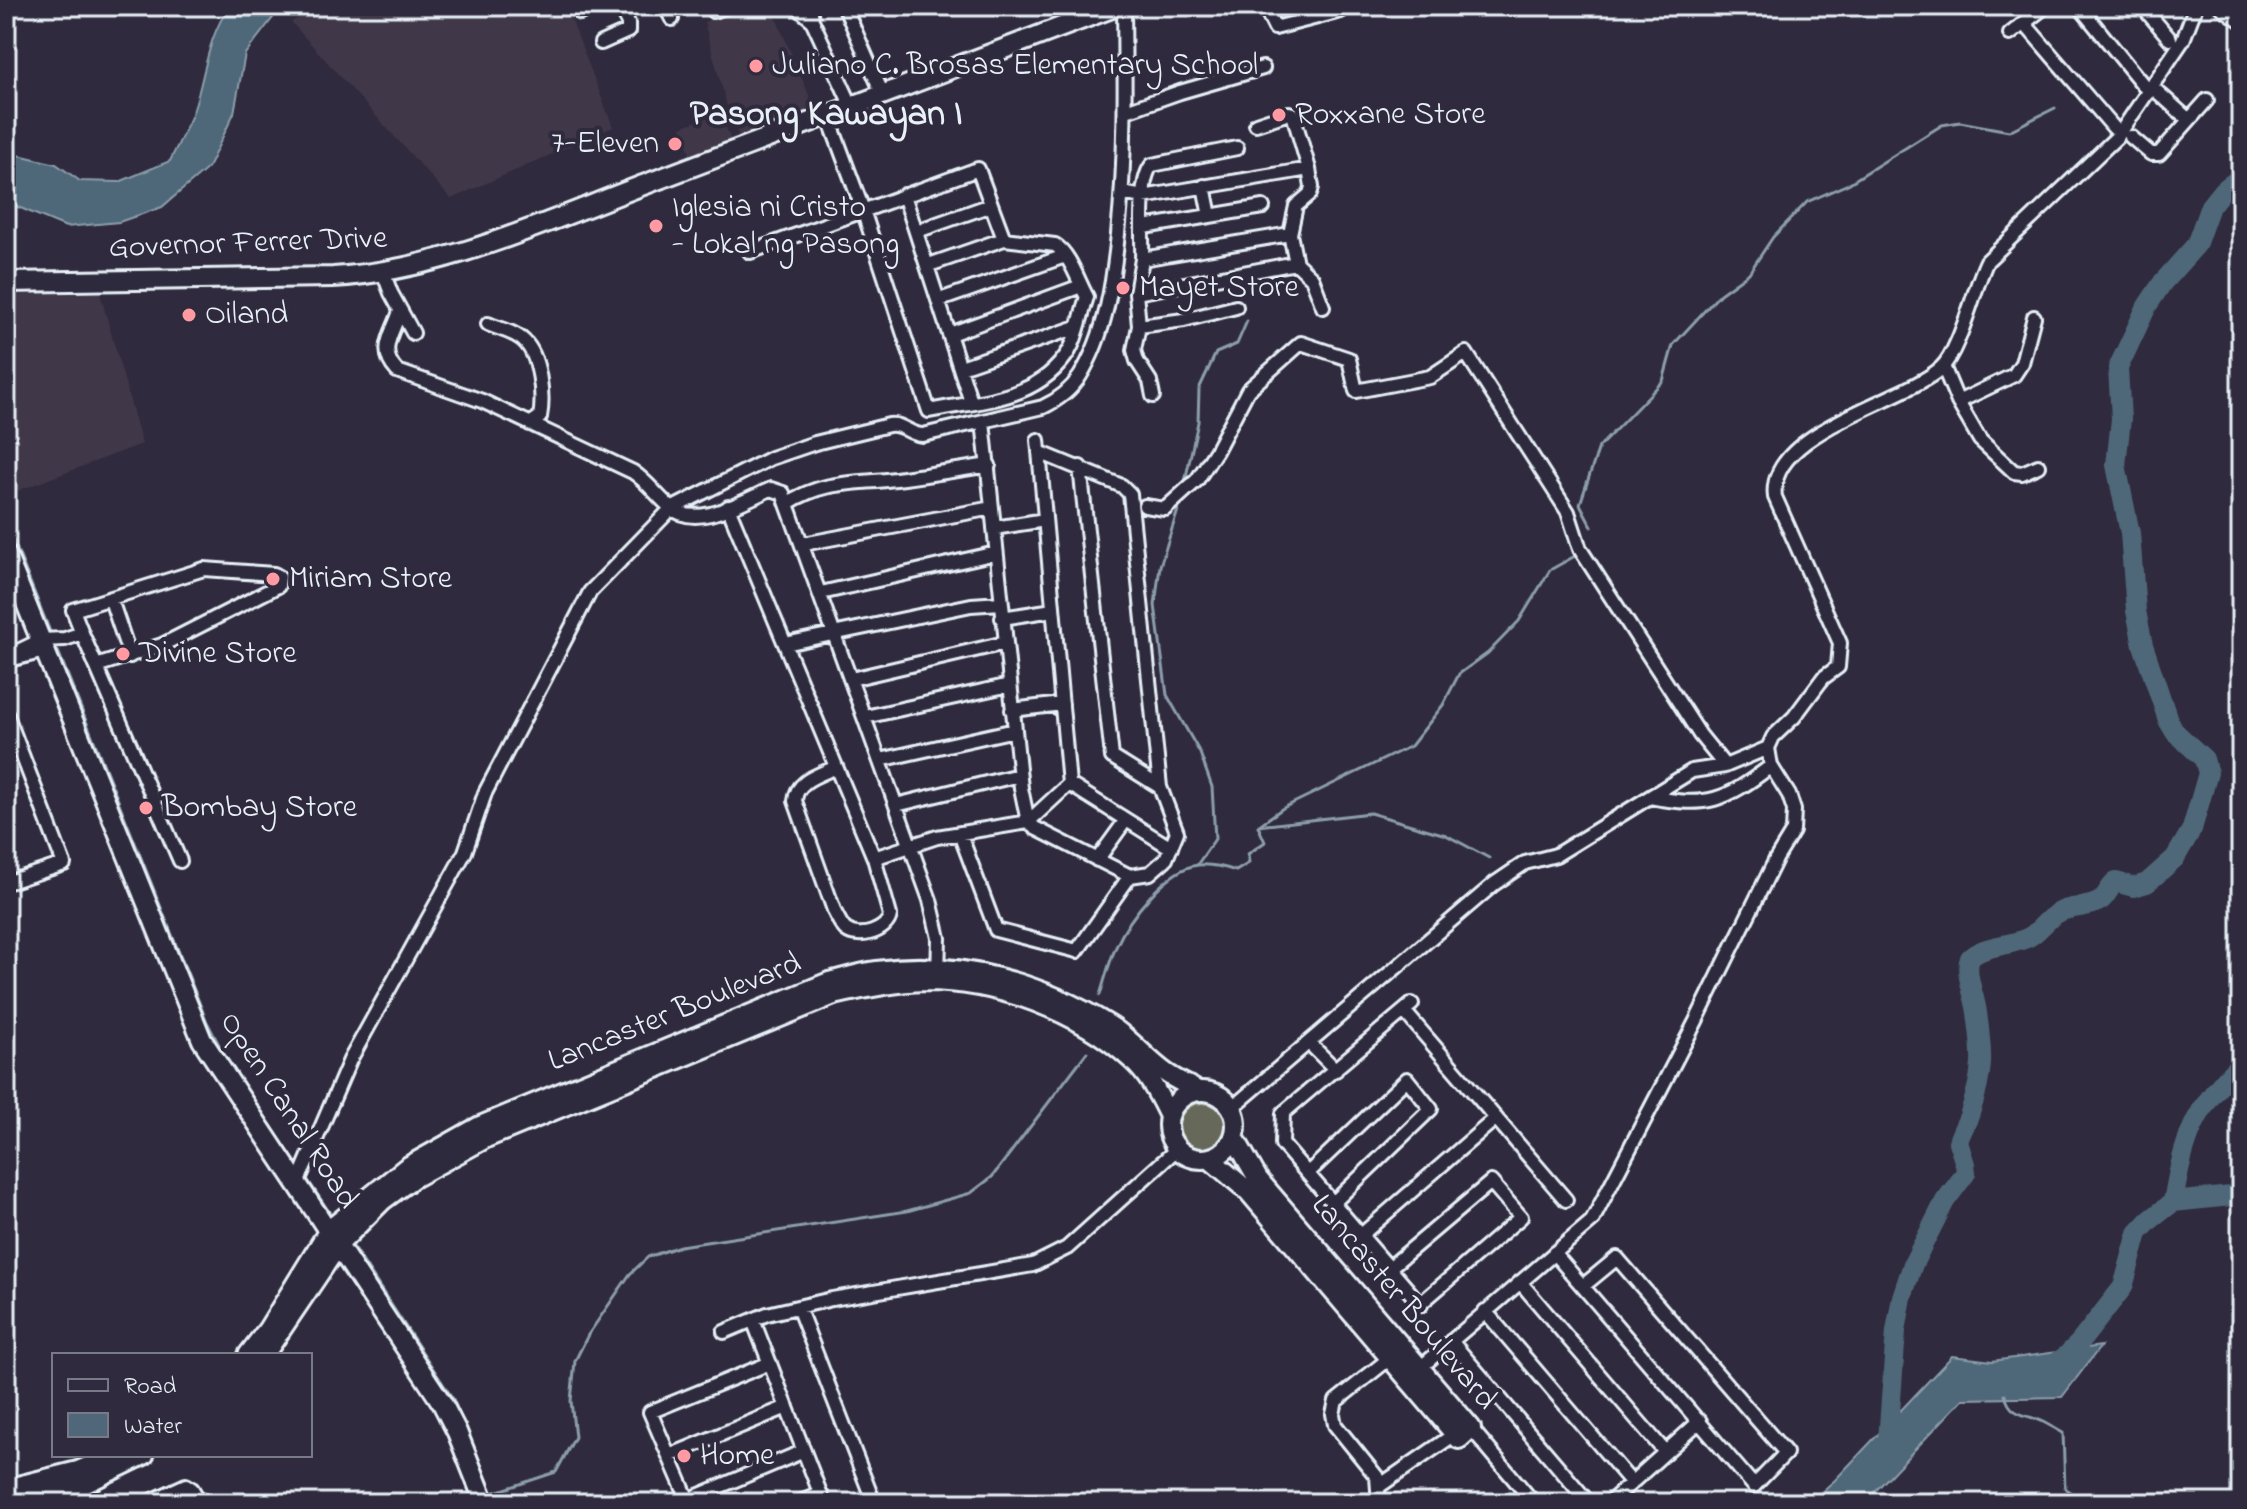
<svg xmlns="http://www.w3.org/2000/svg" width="2247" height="1509" viewBox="0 0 2247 1509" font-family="'Indie Flower',sans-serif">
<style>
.built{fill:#41374a}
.green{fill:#66695a;stroke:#a7ada9;stroke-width:2}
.water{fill:#4f6779;stroke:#8c9eac;stroke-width:2}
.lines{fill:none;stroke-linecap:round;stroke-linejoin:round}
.stream{stroke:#8c9eac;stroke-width:3}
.river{stroke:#4f6779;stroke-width:20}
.street-casing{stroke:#e8f1f8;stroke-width:18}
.secondary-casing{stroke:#e8f1f8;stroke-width:24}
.street{stroke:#2f2a3d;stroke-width:12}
.secondary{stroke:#2f2a3d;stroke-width:18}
.poi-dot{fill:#ff9aa2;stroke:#2f2a3d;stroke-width:3}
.labels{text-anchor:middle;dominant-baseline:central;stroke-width:8;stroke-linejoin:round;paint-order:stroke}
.poi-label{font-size:32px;fill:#e8f1f8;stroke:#2f2a3d;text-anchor:start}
.street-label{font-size:32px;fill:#e8f1f8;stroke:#2f2a3d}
.quarter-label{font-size:36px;font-weight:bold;fill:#e8f1f8;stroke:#2f2a3d}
</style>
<rect width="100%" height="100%" fill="#2f2a3d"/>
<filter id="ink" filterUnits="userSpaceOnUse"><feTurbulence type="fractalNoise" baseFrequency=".0125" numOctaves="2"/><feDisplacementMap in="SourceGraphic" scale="16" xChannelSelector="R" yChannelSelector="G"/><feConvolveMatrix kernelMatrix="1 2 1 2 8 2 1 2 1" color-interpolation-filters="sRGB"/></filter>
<g filter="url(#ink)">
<path class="built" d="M323,6H566L613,127L451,199L291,22Z
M744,6H771L815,109L740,138L730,117L704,22Z
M720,112L731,141L691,156L681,127Z
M100,293L142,444L17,491L6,454V295Z"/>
<path class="green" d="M1179 1126a23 23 0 1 1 46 0a23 23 0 1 1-46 0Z"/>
<path class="water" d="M230,6H282L245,54L234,113L208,168L162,207L119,222L66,227L6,202V152L56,164L80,181L119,182L170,161C178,144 188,126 194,109C205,75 208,34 230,6Z
M2101,1346L2062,1397L1963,1399L1864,1503H1809L1835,1480L1952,1356L1992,1361Z"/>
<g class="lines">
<path class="stream" d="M1185,481L1198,422L1199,389L1216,353L1237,344L1247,321
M1179,507L1160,566L1155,605L1167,695L1200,753L1212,787L1215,839L1197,865
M6,522L51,634
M1592,527L1580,504L1599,447L1663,381L1673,345L1720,294L1749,273L1773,237L1807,202L1848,184L1942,125L1960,122L2009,131L2055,108
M58,651L207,1022L229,1064L298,1166
M1258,826L1283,808L1411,746L1443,705L1459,674L1488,653L1519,621L1550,570L1575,556
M1100,995C1105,979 1109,962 1116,947C1128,919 1167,868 1198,865C1211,864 1224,867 1236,871L1249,863L1248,854L1265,842L1258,826L1370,813L1446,835L1489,858
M305,1176L332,1216
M350,1242L453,1399L497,1503
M2005,1395C2010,1415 2023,1414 2039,1420C2047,1423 2055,1429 2063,1433L2065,1488L2083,1503
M493,1493L556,1472L575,1437L571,1401L575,1361L588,1335L630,1274L648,1257L680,1246L907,1211L971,1193L992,1177L1087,1052
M444,1503L454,1498L475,1497"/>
<path class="river" d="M2173,1202C2184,1139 2193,1109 2241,1063
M2052,1366L2066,1356L2080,1342L2123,1287L2138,1233L2150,1220L2173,1202L2241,1195
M1888,1440L1896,1331L1902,1297L1913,1264L1945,1201L1966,1173L1965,1164L1958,1142C1961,1131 1967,1123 1970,1113C1984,1071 1983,1056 1977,1013C1975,995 1964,974 1970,958C1985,944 2010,947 2029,937C2040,931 2046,919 2058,913C2070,905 2088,909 2100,901C2107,896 2109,887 2116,882L2134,887L2147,883L2175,858L2192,829L2208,773L2204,759L2175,732L2168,720L2143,645L2136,611L2130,533L2116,465L2121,419L2118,368L2147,306L2163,282L2196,245L2210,206L2222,191L2241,177"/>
<g class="street-casing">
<path id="street" d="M665,6L672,19
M711,6L713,11L729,6
M796,6L812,20
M810,6L812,20L852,107
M1264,6L1275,28L1341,11
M2079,6L2149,92
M2142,6L2170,39
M2220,6L2241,21
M845,8L883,95
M580,13L593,6
M2024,23L2114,128
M2010,34L2046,6
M601,43L628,31V23L619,6
M2152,87L2189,120
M1126,111L1180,92L1263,68
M1256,124L1289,113L1293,114L1309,169
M2131,137L2151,154H2159L2207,100
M1237,148L1152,165C1138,180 1143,237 1142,259L1290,234
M1204,186L1210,216
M1122,193L1143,197L1309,169L1312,187L1310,194L1296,206L1290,234L1296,263L1312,278L1323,307
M904,195L971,402
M1144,227L1263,207
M917,231L991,205
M750,252C826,224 902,196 978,169L1004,239L1055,245C1070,254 1078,281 1087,297C1081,314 1078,336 1069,351C1038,401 981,400 929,411L863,210L828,116
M929,265L1004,239
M383,272L391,293L413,333
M1136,293L1142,259
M940,300L1065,256
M400,311C393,334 377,350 397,371L482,401L633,472C649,483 656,495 670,507C697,531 744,500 771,489L783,493L930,900L939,938L938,975
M488,324C499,329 515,332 524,341C540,356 544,396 540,417L530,424
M1139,326L1184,320L1236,307
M950,334L1081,286
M1943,366L1958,402L1980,440L2014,472L2022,473L2038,466
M961,367L1077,327
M1153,396L1150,381L1137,361L1134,350L1139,326L1136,293L1296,263
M1958,402L2014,375L2022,363L2034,317
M983,421L1021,788L1028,822L1035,828L1130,876L1150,873L1166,859L1177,832L1160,787L1130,494L1122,486L1039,452
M1038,440L1069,784L1171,848
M1080,467L1112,757L1160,787
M788,503C824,480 855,484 896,479C927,475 958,470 989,465
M1145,506L1165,509L1197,480L1216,451L1248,390L1301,343L1349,359L1356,391L1430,377L1466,353L1568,512L1580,549L1700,735L1725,766
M728,507L874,858L890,915C888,931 859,940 846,930C841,926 838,918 835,913L795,801C796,780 820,775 836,767
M994,528L1045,520
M803,544L992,508
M821,593L996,553
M111,600L130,656
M1002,618L1053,610
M785,644L971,605L1001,603
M6,657L41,640L65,639L82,633
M9,660L45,651
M96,666L162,645L278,586L279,577L274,574L204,569L73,610L82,633L180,861
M851,679L1005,643
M1012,710L1062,704
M6,713L64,864L6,883
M865,717L1010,685
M880,760L1015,730
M1650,797C1708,808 1725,801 1771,766
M896,805L1019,775
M960,834L996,930L1077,951L1130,876
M874,858L937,837L1028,822L1069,784
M1097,860L1126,820
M1412,1004L1283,1113L1282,1144L1421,1305
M1404,1011L1566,1200
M1309,1043L1336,1070
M1232,1108L1494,884L1525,863L1556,855L1692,771L1725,766L1768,748
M1308,1173L1407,1079L1431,1109L1333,1203
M297,1184L350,1060L465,852L485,793L590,592L671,509L771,458L815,443L889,425C903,423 909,435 923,435L1043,407C1058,400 1071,390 1080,376C1106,334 1113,282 1118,234C1126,158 1125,82 1124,6
M1360,1236L1496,1118
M1554,1253L1754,1486L1786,1453L1617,1258L1583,1286
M1388,1269L1491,1182L1521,1217L1420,1304
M1520,1282L1665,1452
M798,1307L874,1503
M1485,1311L1632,1483
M753,1320L824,1503
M724,1332L767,1314L832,1299L1033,1265L1067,1248L1177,1149
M1451,1341L1589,1503
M770,1363L650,1412L688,1500L804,1451
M1420,1368L1592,1221L1696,1021L1776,859L1793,831L1794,810L1789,795L1771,766L1768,748L1773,737L1794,717L1823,678L1838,667L1840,643L1775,497C1766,432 1903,402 1941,368C1960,351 1974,287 1987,261L2118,136L2183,40L2196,6
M1471,1428L1534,1503
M669,1456L787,1407
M1378,1487L1455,1434
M147,1503L186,1485L192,1489L200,1503
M798,1503L821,1494
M1379,1503L1377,1477L1335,1425L1333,1414L1336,1401L1395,1354
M1609,1503L1700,1421"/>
</g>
<g class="secondary-casing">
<path id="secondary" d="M6,282L333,277C441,271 545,222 646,184C803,126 960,66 1117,6
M6,554L202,1040L442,1403L457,1432L485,1503
M1168 1125a34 34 0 1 1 68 0a34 34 0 1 1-68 0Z
M1210,1159L1248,1191L1459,1439L1471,1428L1258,1179L1234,1137
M248,1355L268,1329L329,1230L407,1167L480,1126L829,982C845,978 861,973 877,971C959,959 1041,983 1110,1026C1131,1039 1146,1059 1166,1073C1176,1080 1187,1085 1198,1091
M264,1355L339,1244L383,1200L413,1178L486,1138L834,995C864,988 894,982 924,981C997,981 1078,1010 1132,1060C1149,1075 1159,1096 1169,1116
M6,1489L78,1471L116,1455
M6,1503L82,1485L144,1455"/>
</g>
<use href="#street" class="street"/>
<use href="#secondary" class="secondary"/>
</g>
</g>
<g class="poi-dot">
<circle cx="756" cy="66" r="8"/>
<circle cx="1279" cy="115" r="8"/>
<circle cx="675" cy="144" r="8"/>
<circle cx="656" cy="226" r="8"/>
<circle cx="1123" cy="288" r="8"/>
<circle cx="189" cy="315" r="8"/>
<circle cx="273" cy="579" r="8"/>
<circle cx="123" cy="654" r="8"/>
<circle cx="146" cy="808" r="8"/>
<circle cx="684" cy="1456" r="8"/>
</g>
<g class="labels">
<g class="poi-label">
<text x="772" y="66">Juliano C. Brosas Elementary School</text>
<text x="1295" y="115">Roxxane Store</text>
<text x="659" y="144" text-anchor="end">7-Eleven</text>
<text x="672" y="208">Iglesia ni Cristo<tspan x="672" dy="37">- Lokal ng Pasong</tspan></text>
<text x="1139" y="288">Mayet Store</text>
<text x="205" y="315">Oiland</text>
<text x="289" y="579">Miriam Store</text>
<text x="139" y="654">Divine Store</text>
<text x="162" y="808">Bombay Store</text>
<text x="700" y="1456">Home</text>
</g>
<g class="street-label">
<text transform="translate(248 244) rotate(-2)">Governor Ferrer Drive</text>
<text transform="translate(675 1013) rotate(-22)">Lancaster Boulevard</text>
<text transform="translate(288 1111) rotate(57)">Open Canal Road</text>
<text transform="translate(1403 1303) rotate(50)">Lancaster Boulevard</text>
</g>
<g class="quarter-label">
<text x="826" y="115">Pasong Kawayan I</text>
</g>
</g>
<rect width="2247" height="1509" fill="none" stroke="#2f2a3d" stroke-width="32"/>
<rect x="16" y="16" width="2215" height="1477" fill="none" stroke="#e8f1f8" stroke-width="3" filter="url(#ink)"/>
<rect x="52" y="1353" width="260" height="104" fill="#2f2a3d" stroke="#797a88" stroke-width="2"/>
<rect x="68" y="1379" width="40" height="12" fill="#2f2a3d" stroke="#797a88" stroke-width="2"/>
<text x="124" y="1393" font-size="24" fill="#e8f1f8">Road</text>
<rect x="68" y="1413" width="40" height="24" fill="#4f6779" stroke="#797a88" stroke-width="2"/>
<text x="124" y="1433" font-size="24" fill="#e8f1f8">Water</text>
</svg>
